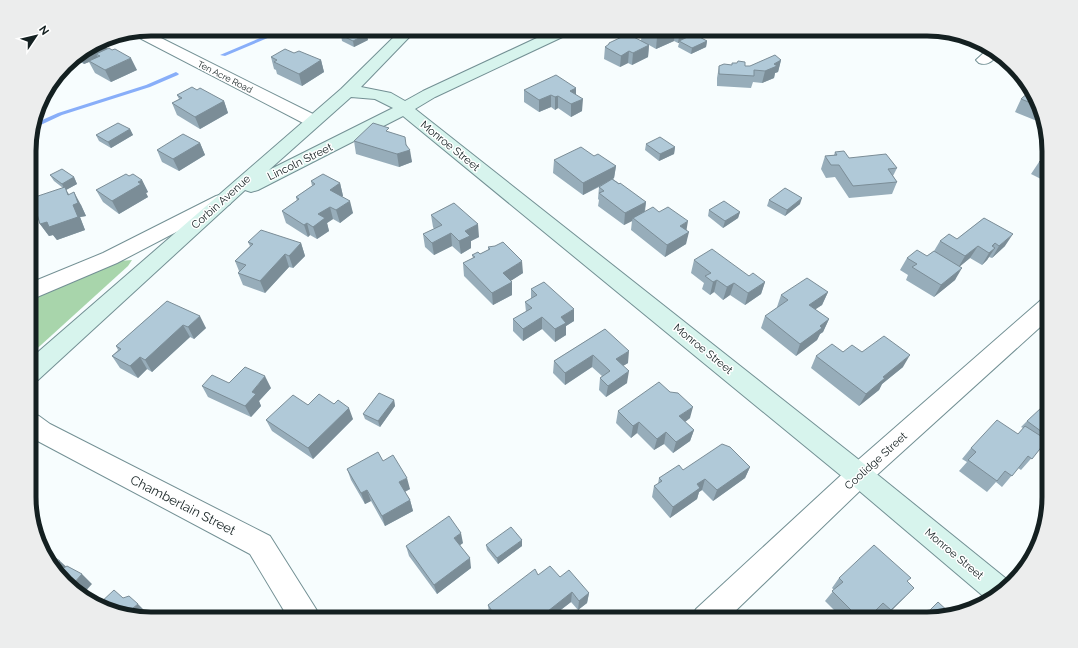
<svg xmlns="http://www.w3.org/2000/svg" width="1078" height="648" viewBox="0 0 1078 648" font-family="Raleway,sans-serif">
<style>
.green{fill:#a8d5ab}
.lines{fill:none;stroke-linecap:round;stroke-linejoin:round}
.stream{fill:#88aef9;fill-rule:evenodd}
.street-casing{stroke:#739094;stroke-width:2}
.secondary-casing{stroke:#739094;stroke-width:2}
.street{fill:#fff;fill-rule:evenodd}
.secondary{fill:#d7f4ed;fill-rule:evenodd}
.wall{fill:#97adba}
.shaded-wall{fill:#7b8d97}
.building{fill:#b0c9d8;stroke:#7b8d97}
.labels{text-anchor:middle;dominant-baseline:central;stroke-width:3;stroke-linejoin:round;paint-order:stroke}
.far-street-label{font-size:9px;fill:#142021;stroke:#fff}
.street-label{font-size:11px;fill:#142021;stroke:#fff}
.near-street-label{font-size:13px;fill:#142021;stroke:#fff}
.rim{fill:none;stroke:#142021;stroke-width:5}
</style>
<rect width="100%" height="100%" fill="#f7fdfe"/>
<path class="green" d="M132,260L128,266L30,355V299L120,261Z"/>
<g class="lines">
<path class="stream" d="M281,29H289L225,56L220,55Z
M176,72L179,74L178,75L150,87L62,115L32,129L33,124L58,113L146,85Z"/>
<g class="street-casing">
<path id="street" d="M145,30L319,117L321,121L319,125L313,126L307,125L130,33Z
M990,47L998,55C992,61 988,66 979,63L976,60Z
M223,194L230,196L232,200L230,204L117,263L30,300V283L103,253L216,196Z
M1049,298V319L868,483L727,619H691L696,609L850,467L1041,300Z
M30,413L39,416L50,424L270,536L316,609L321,619H289L250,554L32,438L30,437Z"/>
</g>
<g class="secondary-casing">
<path id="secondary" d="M402,29H417L361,87L391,93L405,101L423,91L556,29H575L573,32L435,97L415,109L868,467L1009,581L989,601L850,483L403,116L258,190L251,192L245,190L38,380L30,382V359L341,89ZM351,97L375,99L393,108L269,170Z"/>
</g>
<use href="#street" class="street"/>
<use href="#secondary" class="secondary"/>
</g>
<path class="wall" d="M642,29H690L689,36L707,41L706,47L691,54L678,47L679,43H678L674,41L656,49L649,45L648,57L632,65L628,63L620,67L604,59L605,47L609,45V43L641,41Z
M341,35L368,40L354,47L342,41Z
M102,40L107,49L137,70L111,82L95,73L89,62L84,64L73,58Z
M294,53L321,60L324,72L302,86L277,74L276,70L274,69L271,57Z
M781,60L778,72L775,73L774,78L762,83L753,82L751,88L717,86V78L719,66H750Z
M576,88V95L582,111L571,117L558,108L555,110L551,107L539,112L524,102V90Z
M197,90L224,101L228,113L200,129L177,115L172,103L179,99L177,95Z
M1031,90L1040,118L1037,121L1015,112L1021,99Z
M130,129L133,135L111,148L99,141L96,135Z
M389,132L407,145L412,162L399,167L356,154L354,141Z
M200,143L205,155L179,171L162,162L157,150Z
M646,144L675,147L674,154L659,161L645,150Z
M835,152L849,158L897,168L893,176L897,182L892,194L849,198L835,177L826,178L821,169L825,156L834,155Z
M594,156L616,166L614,178L613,179L646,202L645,212H659L687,230L686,244L665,257L631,230L632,221L624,225L598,206L599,200L598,199L599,187L583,195L553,173L554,160Z
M1049,156V183L1031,174L1039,162Z
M50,175L74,177L77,184L66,190L69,194L81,205L86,216L80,217L85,230L57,240L53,235L49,236L40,224L63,188L54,181Z
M129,176L142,180L148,192L146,193L148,197L119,214L103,202L96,190Z
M311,181L340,183L343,196H342L353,213L340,223L333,219L327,223L329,231L317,239L310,235L308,237L286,223L282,211L297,201L296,197L312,186Z
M769,200L800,204L785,216L767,206Z
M709,210L740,212L738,218L723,228L708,216Z
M431,215L479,237L471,241V248L461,254L452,246L434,255L425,247L423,234L434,229L433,227Z
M984,218L1005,246L992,258L989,257L987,260L982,265L970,258L960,266L955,280L934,297L906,280L908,275L900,270L907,258L927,256L934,251L940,241L957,239Z
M248,242L301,243L305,256L293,268L289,267L265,293L243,285L238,273L239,271L235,261L250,246Z
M488,247L523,273L510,281L512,282V295L493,305L464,276L463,263L473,258L472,255L480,254L488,250Z
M694,260L749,276L765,282L761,294L745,305L730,295L723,300L714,292L710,295L702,289L704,283L691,273Z
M531,289L574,321L566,326V335L555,342L542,329L523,341L513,331V319L526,312L525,302L531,299Z
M828,292L822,305L815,309L829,319L823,332L820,334L817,340L796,356L761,328L765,316L777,308V307L781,295Z
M167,301L206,328L194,339L190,337L152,372L147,369L138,378L120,368L112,356L118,350L116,346Z
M605,329L628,363L623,366L627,383L606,397L599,390L600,378L602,376L592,367L565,385L553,373L554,361Z
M843,352H862L903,367L882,384L879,390L859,406L811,368L816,356Z
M229,383L271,388L259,401L261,406L251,417L208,397L202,386Z
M1049,391V396L1046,394Z
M394,400L395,406L380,427L365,419L363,414Z
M308,405L353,419L313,459L272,431L266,420Z
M618,411L690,418L685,422L694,430L690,441L673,453L664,444L654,450L637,433L631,438L616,423Z
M1049,413V442L1046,445L1045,443L1021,470L1018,468L1002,487L996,482L987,492L959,471L967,462L962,459L971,448L1018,434L1023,428L1021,427L1027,421Z
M383,461L410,489L405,492L410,500L413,511L385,526L371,501L365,504L351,480L347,469Z
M750,467L745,478L713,501L702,490L699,492L697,499L670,518L652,497L654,486L658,484L659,478L683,470Z
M463,543L460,545L471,568L437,594L409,556L406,546Z
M486,545L522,546L498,564L487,550Z
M538,575L560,577L589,593L587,603L578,610L571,602L549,619H488L491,617L489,614L488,605Z
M839,578L908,582L905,597L883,619H882L875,612L868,619H843L825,601L834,590L832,588Z"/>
<path class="shaded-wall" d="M675,29L674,41L656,49L657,37Z
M684,29H690L689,38L679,41V43H678L680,31Z
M367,34L368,40L354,47L353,41Z
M103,41L109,53L100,56L96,54L98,58L89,61V62L84,64L79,54L91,47Z
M707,41L706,47L691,54L692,48Z
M649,45L648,57L632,65L633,53Z
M629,51L628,63L620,67L621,56Z
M131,58L137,70L111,82L105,70Z
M321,60L324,72L302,86L299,74Z
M781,60L778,72L775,73L774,78L762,83L765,71L774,64Z
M576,88V100L570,91Z
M551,95V107L539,112V100Z
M558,96V108L555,110V97Z
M583,99L582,111L571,117V104Z
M224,101L228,113L200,129L195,117Z
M130,129L133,135L111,148L108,142Z
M200,143L205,155L179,171L173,159Z
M675,147L674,154L659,161L660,154Z
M410,150L412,162L399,167L397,154Z
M616,166L614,178L583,195V183Z
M74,177L77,184L66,190L72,200L74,192L81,205L86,216L80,217L85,230L57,240L53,235L49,236L40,224L65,190L62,184Z
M142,180L148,192L146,193L148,197L119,214L112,201Z
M340,183L343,196L333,202L330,190Z
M802,198L800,204L785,216L787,210Z
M350,201L353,213L340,223L336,210Z
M646,202L644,214L633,218L632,221L624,225L625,213Z
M330,207L333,219L327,223L329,231L317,239L313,227L318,214Z
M740,212L738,218L723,228L725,221Z
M688,221L686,233L689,232L686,244L665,257L667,245L680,226Z
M307,223L310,235L308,237L304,225Z
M478,224L479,237L471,241V248L461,254L459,241L465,231Z
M451,233L452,246L434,255L432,243Z
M1013,234L1005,246L992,258L999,246Z
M301,243L305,256L293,268L289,256Z
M995,243L990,252L995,248L987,260L982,265L989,253L992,246Z
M978,246L970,258L958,268L965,256Z
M285,254L289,267L265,293L260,281Z
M522,261L523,273L503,286V273Z
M962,268L955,280L934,297L941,285Z
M717,280L714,292L710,295L713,282Z
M512,282V295L493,305L492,293Z
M765,282L761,294L745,305L748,293Z
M734,283L730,295L723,300L727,287Z
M828,292L822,305L804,317L809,305Z
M574,309V321L566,326V335L555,342V329L561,317Z
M200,316L206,328L194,339L188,327Z
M542,317V329L523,341V329Z
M829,319L823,332L820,334L817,340L796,356L800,344L820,326Z
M183,325L190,337L152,372L145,360Z
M629,351L628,363L614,371L616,359Z
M593,355L592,367L565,385V373Z
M910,355L903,367L882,384L879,390L859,406L866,394L883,377Z
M140,357L147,369L138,378L130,366Z
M629,371L627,383L606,397L608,386Z
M265,376L271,388L259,401L261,406L251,417L245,406L252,392Z
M394,400L395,406L380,427L378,421Z
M693,407L690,418L677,428L679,416Z
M349,408L353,419L313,459L308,448Z
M639,422L637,433L631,438L633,426Z
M694,430L690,441L673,453L676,442Z
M666,432L664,444L654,450L657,439Z
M750,467L745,478L713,501L717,490Z
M407,478L410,489L402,493L399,482Z
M705,479L702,490L699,492L697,499L670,518L673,507L697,484Z
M367,490L371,501L365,504L361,493Z
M410,500L413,511L385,526L382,516Z
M461,533L463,543L456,548L454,538Z
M522,540V546L498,564L497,558Z
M47,554L58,563L60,561L71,571L67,575L49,564L46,555Z
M470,558L471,568L437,594L434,585Z
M82,574L92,584L82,595L72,585Z
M914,588L883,619L891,610Z
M572,592L571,602L549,619H538Z
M589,593L587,603L578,610L579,601Z
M883,603L868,619H867Z
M138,604L151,617H143L133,608Z"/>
<path class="building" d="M354,29H357L367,34L353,41L341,35Z
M642,29H684L680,31L675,29L657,37Z
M628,34L649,45L633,53L629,51L621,56L605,47L609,44V43Z
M694,34L707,41L692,48L679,41Z
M102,40L103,41L91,47Z
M109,48L112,50L115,49L131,58L105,70L89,61L100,56L96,54Z
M285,49L294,53L299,51L321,60L299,74L274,62L277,60L271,57Z
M775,55L781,60L774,64L777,66L765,71L754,70V76L719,74V66L724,64L732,65V63H737L738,61L745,62V66H750Z
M556,75L576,88L570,91L583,99L571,104L558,96L555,97L551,95L539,100L524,90Z
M192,87L197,90L200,88L224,101L195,117L172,103L182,98L177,95Z
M1031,90L1036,105L1021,99Z
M118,123L130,129L108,142L96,135Z
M373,123L389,128L386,131L405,137L406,145L410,150L397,154L354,141Z
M183,134L200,143L173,159L157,150Z
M660,137L675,147L660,154L646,144Z
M581,147L594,156L598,154L616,166L583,183L554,160Z
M844,151L849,158L886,154L897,168L888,169L897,182L853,186L839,165H831L825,156L837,155L835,152Z
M1047,155L1049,156V167L1039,162Z
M62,169L74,177L62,184L50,175Z
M126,174L129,176L133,174L142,180L138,182L141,184L112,201L96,190Z
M323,174L340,183L330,190L350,201L336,210L330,207L318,214L325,218L313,227L307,223L304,225L282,211L299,199L296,197L315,184L311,181Z
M612,179L619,184L620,183L646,202L625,213L599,193L604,191L599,187Z
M65,187L68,195L74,192L78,203L73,205L78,217L49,227L47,222L40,224L32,198Z
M785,188L802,198L787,210L769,200Z
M724,201L740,212L725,221L709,210Z
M454,203L478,224L465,231L470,236L459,241L451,233L432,243L423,234L442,225L431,215Z
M653,207L659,212L668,207L688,221L680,226L689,232L667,245L633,218Z
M984,218L1013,234L999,246L995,243L992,246L995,248L989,253L978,246L965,256L940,241L949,234L957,239Z
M261,230L301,243L289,256L285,254L260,281L238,273L246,265L235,261L253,244L248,242Z
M503,242L522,261L503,273L512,282L492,293L463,263L475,257L472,255L478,252L480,254L490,249L488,247L495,246Z
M712,249L749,276L753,273L765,282L748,293L734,283L727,287L717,280L713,282L705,276L711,273L694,260Z
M917,250L927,256L934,251L962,268L941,285L912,267L917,264L907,258Z
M807,278L828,292L809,305L829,319L820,326L822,328L800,344L765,316L788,300L781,295Z
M544,282L574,309L561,317L566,323L555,329L542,317L523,329L513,319L532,308L525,302L537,295L531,289Z
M167,301L200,316L188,327L183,325L145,360L140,357L130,366L112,356L121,349L116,346Z
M605,329L629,351L616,359L629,371L608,386L600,378L610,371L593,355L565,373L554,361Z
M884,336L910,355L883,377L885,378L866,394L816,356L832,344L843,352L852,345L862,352Z
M245,367L265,376L252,392L256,394L245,406L202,386L212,375L229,383Z
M659,382L670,392L678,393L693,407L679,416L694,430L676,442L666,432L657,439L639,422L633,426L618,411Z
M379,393L394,400L378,421L363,414Z
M319,394L334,404L338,400L349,408L308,448L266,420L293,395L308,405Z
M1041,408L1049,413V437L1027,421Z
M997,420L1018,434L1025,426L1047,440L1032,459L1028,456L1012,476L1005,471L997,481L968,460L976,452L971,448Z
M722,444L730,447L750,467L717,490L705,479L697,484L700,488L673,507L654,486L662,481L659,478L679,465L683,470Z
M378,452L383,461L393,455L407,478L399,482L410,500L382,516L367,490L361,493L347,469Z
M449,516L461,533L454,538L470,558L434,585L406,546Z
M511,527L522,540L497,558L486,545Z
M874,545L911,578L907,581L914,588L891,610L883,603L867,619H860L832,591L843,582L839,578Z
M54,557L60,561L56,565L62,569L67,566L82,574L72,585L49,564L48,561L50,562Z
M550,566L560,577L569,570L589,593L579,601L572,592L538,619H488L494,614L488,605L535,569L538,575Z
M114,590L123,598L129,596L138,604L133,608L143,617L98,605Z
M938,602L951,614L935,619H921Z
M148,613L154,619H151L143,617Z"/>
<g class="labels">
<g class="far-street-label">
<text transform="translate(225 77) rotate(27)">Ten Acre Road</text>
</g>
<g class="street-label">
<text transform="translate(450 146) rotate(39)">Monroe Street</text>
<text transform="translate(300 162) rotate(-26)">Lincoln Street</text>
<text transform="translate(221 202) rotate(-42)">Corbin Avenue</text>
<text transform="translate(703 349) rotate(39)">Monroe Street</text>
<text transform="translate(876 461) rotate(-42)">Coolidge Street</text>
<text transform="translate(954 554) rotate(40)">Monroe Street</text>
</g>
<g class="near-street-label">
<text transform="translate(183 505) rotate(27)">Chamberlain Street</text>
</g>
</g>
<path d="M0 0H1078V648H0ZM151 36H927A115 115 0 0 1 1042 151V497A115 115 0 0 1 927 612H151A115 115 0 0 1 36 497V151A115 115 0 0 1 151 36Z" fill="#eceded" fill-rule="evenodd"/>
<path class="rim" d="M151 36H927A115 115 0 0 1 1042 151V497A115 115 0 0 1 927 612H151A115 115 0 0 1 36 497V151A115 115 0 0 1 151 36Z"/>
<g transform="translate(36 36) rotate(55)" stroke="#ffffff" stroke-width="3" paint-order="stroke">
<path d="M0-3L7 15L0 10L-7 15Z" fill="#142021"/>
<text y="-6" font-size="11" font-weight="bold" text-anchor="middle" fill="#142021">N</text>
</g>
</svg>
